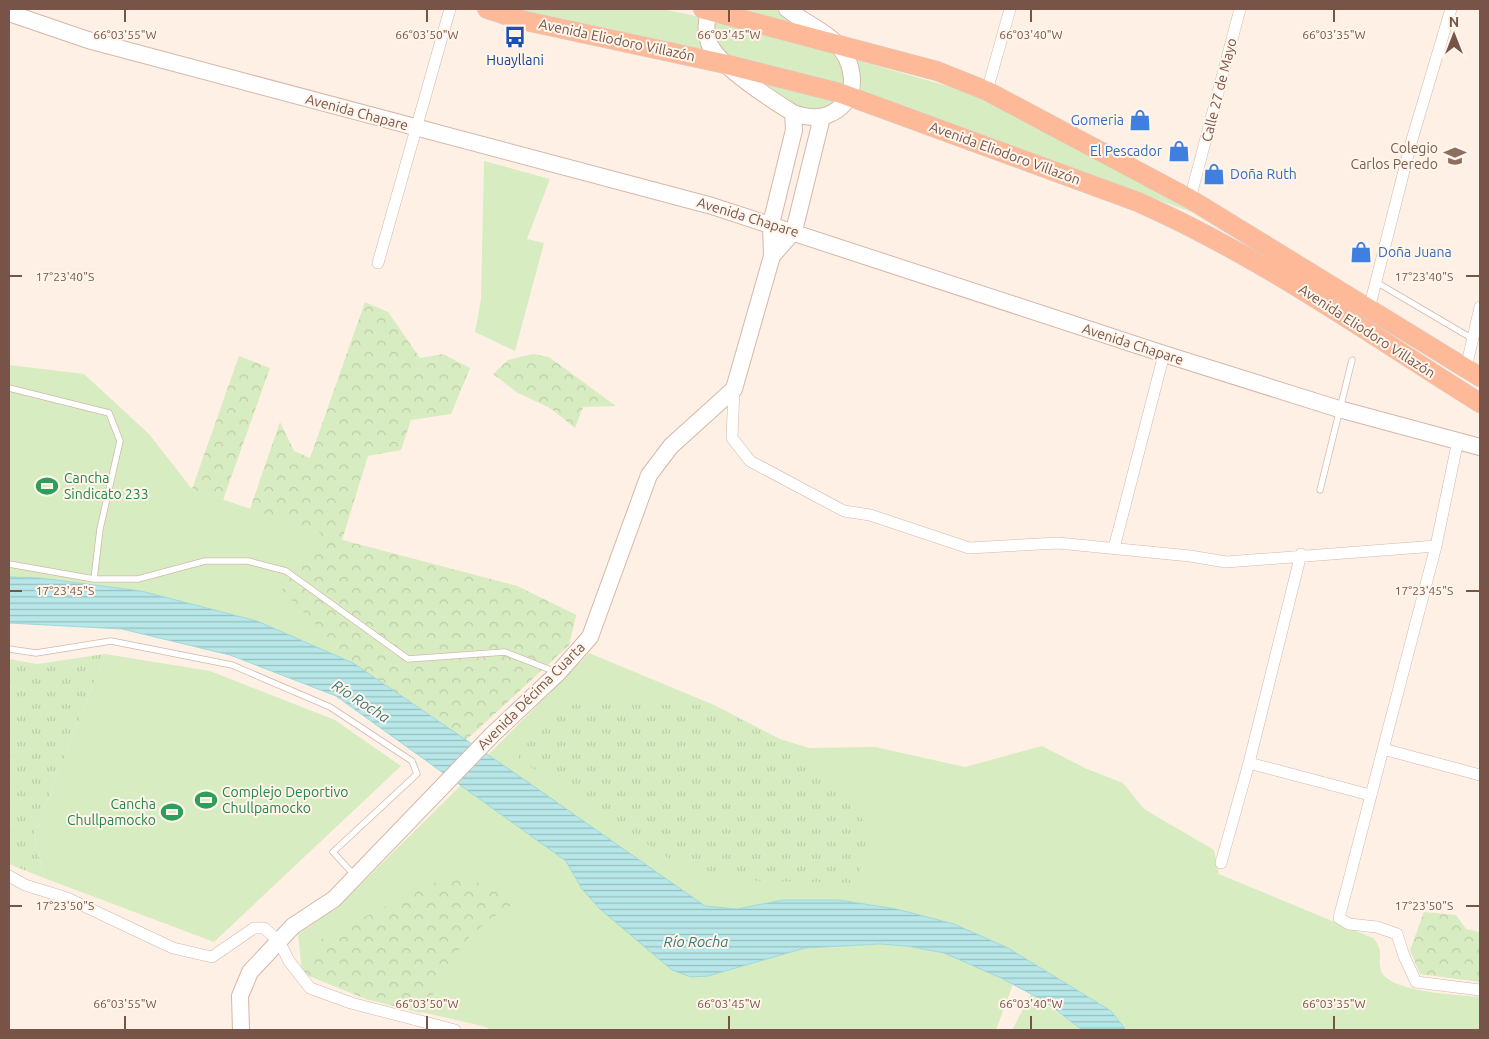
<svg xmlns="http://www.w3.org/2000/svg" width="1489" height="1039" viewBox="0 0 1489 1039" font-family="Ubuntu,sans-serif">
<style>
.grass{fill:#d8ecc1}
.forest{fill:url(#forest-crowns)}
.park{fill:url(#park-tufts)}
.water{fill:url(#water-rules);stroke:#9dd9db}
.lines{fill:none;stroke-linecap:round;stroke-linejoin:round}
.service-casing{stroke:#d2b8ac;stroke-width:7}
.minor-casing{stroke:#d2b8ac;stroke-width:12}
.secondary-casing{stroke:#d5b7a9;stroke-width:18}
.trunk-casing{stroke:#d9cfcc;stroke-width:20}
.service{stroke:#fff;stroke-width:5.5}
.minor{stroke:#fff;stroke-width:11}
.secondary{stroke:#fff;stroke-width:16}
.trunk{stroke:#fdb998;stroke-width:19}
.ticks{fill:none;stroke:#785348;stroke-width:2}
.labels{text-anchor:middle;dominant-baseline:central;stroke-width:4;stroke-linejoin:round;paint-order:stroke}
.street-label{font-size:14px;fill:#785348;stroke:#fff5eb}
.transit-label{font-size:14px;fill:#164399;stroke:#fff5eb}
.shop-label{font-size:14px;fill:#366cbe;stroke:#fff5eb;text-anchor:end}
.education-label{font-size:14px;fill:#785e54;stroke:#fff5eb;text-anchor:end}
.leisure-label{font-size:14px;fill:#27864d;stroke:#fff5eb;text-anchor:start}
.water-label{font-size:15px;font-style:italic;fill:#3a7b7e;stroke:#fff5eb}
.ticks-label{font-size:12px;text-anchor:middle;fill:#785348;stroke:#fff5eb;stroke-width:4;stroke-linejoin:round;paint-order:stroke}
</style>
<defs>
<pattern id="forest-crowns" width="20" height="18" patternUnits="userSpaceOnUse" patternTransform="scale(1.25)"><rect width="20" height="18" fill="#d8ecc1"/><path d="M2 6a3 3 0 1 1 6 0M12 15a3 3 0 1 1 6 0" fill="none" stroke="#bdcca7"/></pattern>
<pattern id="park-tufts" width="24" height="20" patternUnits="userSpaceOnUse" patternTransform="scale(1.25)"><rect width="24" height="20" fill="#d8ecc1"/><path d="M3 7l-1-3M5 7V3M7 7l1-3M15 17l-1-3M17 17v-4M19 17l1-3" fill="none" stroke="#bdcca7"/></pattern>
<pattern id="water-rules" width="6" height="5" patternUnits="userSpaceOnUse" patternTransform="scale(1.25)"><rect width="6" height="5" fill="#b7e7e8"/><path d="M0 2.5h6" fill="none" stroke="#9abebe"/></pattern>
</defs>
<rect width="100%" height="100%" fill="#fef0e4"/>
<path class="grass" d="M516,9H662L701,17L708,53Z
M736,9H776L796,25Z
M714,19L834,53L845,69V87L732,58C717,48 714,37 714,19Z
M850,58L961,90L1015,112L1195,213C1082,173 970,131 856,91Z
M759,79L837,101C808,123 783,96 759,79Z
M484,161L550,179L527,239L544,243L515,351L475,332L481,299Z
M9,365L84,374L149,434L192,489L342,540L517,586L576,615L569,645L466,740L353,663L257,621L141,591L40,578L9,577Z
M589,653L714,705L780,739L809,748L875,747L965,767L1042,746L1087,769L1123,783L1144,809L1214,850L1219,874L1373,938C1385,951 1377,957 1381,971C1389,992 1459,995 1480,997V1030H1126L1111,1011L1008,948L954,924L896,909L839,900H783L737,909L705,906L488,755Z
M105,654L210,671L335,720L401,766L214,942L44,878L34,834Z
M461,785L566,861L582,889L672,970L759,961L805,948L879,944L907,946L944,953L1013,984L996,1030H491L486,1027L366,999L302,973L298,934L339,906Z
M1031,994L1082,1030H1012Z"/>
<path class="forest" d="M365,302L388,312L420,358L443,354L470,368L451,414L411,420L401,450L368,456L342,540L517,586L576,615L569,645L466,740L353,663L282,590L321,533L250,509L280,422L294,451L310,458Z
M533,354L549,357L616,406L583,407L575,428L550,408L518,393L493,374L508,360Z
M239,356L270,368L223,500L192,489Z
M469,879L522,899C502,911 473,929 459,950C445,970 436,993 421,1013L366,999L302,973L323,937L436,882Z
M1424,912L1456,915L1466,929L1480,932V982L1420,974L1410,950Z"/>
<path class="park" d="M105,654L34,834L44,878L9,864V659L37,664Z
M574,704L714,705L797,750L872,829L856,883L758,881L685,867L674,862L519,759V752L561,709Z"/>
<path class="water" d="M9,577L40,578L141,591L257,621L353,663L519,776L705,906L737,909L783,900H839L896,909L954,924L1008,948L1111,1011L1126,1030H1082L1044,1001L1003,979L944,953L907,946L879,944L805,948L708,976L691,977L672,970L600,909L582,889L566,861L336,696L230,655L122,629L9,623Z"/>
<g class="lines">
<g class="service-casing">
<path id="service" d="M1376,282L1473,339
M9,388L109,413L120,441L100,529L94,579
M1320,490L1352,360
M9,564L94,579H138L205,561H248L286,571L408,659L505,652L556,672
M9,649L36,653L111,641L232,665L330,707L412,761L417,774L333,852L355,876"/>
</g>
<g class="minor-casing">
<path id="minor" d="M987,91L1010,9
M1190,199L1240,9
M378,263L450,9
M1369,309L1411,143L1451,9
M1466,368L1480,307
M734,389L732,438L750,461L844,511L870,515L969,548L1058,543L1190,556L1226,562L1436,546
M1458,440L1436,546L1339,918L1349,924L1377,927L1397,934L1404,956L1416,982L1480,990
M1114,548L1164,354
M1383,749L1480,775
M1249,763L1370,795
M1221,863L1249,763L1301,554
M9,876L25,885L67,898L173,948L212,957L254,928H264L279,941L289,961L310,988L351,1003L455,1030"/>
</g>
<g class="secondary-casing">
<path id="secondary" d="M711,9C706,19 705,32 709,43C718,65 772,100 793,113C808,118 823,120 837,110C861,93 853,60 835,42C821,29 802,21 787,9
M9,13L88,40L712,206L1164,354L1339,409L1480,447
M772,256L794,231L822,117
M241,1030L240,996L250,972L293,926L334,899L492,735L558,673L590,637L649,475L671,446L734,389L772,256L771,224L794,130L793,113"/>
</g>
<g class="trunk-casing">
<path id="trunk" d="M487,9L521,20L725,64L840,93L1138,202C1260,256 1368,333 1480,403
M703,9L937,71L987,91L1190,199L1480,377"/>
</g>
<use href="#service" class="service"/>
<use href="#minor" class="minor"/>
<use href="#secondary" class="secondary"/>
<use href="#trunk" class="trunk"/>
</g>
<path class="ticks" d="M125,10V22M427,10V22M729,10V22M1031,10V22M1334,10V22M10,276H22M1466,276H1479M10,591H22M1466,591H1479M10,906H22M1466,906H1479M125,1016V1029M427,1016V1029M729,1016V1029M1031,1016V1029M1334,1016V1029"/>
<defs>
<g id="bus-bare" transform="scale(1.725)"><path d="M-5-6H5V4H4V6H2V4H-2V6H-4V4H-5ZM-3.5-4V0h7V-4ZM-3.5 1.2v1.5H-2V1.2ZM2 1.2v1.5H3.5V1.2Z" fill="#1a4fb4" stroke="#fff5eb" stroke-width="2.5" paint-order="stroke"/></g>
<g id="shop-bare" transform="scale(1.725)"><path d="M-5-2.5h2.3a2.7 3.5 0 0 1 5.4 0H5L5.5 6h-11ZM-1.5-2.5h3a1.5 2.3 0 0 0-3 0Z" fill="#3f7fe0" stroke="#fff5eb" stroke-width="2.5" paint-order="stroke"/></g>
<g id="school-bare" transform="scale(1.725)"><path d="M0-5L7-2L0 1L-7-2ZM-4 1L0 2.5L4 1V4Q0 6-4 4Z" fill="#8d6e63" stroke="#fff5eb" stroke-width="2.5" paint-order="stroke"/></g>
<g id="stadium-bare" transform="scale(1.725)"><path d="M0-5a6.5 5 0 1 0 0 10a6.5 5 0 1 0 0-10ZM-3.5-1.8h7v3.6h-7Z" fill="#2e9e5b" stroke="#fff5eb" stroke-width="2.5" paint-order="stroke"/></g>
</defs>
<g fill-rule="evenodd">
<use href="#bus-bare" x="515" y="37"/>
<use href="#shop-bare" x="1140" y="120"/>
<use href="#shop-bare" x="1179" y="151"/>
<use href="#school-bare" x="1455" y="156"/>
<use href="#shop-bare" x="1214" y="174"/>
<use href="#shop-bare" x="1361" y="252"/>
<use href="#stadium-bare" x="47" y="486"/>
<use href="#stadium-bare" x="206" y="800"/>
<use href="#stadium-bare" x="172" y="812"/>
</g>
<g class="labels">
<g class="street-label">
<text transform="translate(617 40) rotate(12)">Avenida Eliodoro Villazón</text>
<text transform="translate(1219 90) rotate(-76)">Calle 27 de Mayo</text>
<text transform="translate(357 112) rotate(15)">Avenida Chapare</text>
<text transform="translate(1005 153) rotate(20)">Avenida Eliodoro Villazón</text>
<text transform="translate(748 217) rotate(17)">Avenida Chapare</text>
<text transform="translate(1367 331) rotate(33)">Avenida Eliodoro Villazón</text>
<text transform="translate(1133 344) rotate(18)">Avenida Chapare</text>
<text transform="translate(531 696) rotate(-45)">Avenida Décima Cuarta</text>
</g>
<g class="transit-label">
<text x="515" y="60">Huayllani</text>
</g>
<g class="shop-label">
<text x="1124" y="120">Gomeria</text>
<text x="1162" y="151">El Pescador</text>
<text x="1230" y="174" text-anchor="start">Doña Ruth</text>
<text x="1378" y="252" text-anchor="start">Doña Juana</text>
</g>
<g class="education-label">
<text x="1438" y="148">Colegio<tspan x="1438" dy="16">Carlos Peredo</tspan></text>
</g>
<g class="leisure-label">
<text x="64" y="478">Cancha<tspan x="64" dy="16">Sindicato 233</tspan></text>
<text x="222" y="792">Complejo Deportivo<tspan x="222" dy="16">Chullpamocko</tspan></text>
<text x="156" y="804" text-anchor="end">Cancha<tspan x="156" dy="16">Chullpamocko</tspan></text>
</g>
<g class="water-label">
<text transform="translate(361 701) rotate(33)">Río Rocha</text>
<text x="696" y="941">Río Rocha</text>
</g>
</g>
<g class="ticks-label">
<text x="125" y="39">66°03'55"W</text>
<text x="427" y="39">66°03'50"W</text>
<text x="729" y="39">66°03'45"W</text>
<text x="1031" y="39">66°03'40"W</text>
<text x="1334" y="39">66°03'35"W</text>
<text x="65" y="281">17°23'40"S</text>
<text x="1424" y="281">17°23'40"S</text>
<text x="65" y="595">17°23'45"S</text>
<text x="1424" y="595">17°23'45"S</text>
<text x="65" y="910">17°23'50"S</text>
<text x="1424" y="910">17°23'50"S</text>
<text x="125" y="1008">66°03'55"W</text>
<text x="427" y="1008">66°03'50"W</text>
<text x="729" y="1008">66°03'45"W</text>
<text x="1031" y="1008">66°03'40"W</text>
<text x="1334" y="1008">66°03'35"W</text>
</g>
<rect width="1489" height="1039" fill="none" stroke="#785348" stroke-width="20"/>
<g transform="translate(1454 35)" stroke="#fff5eb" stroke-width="4" paint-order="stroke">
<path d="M0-4L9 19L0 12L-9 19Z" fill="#785348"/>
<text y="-8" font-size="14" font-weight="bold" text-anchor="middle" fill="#785348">N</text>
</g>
</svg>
